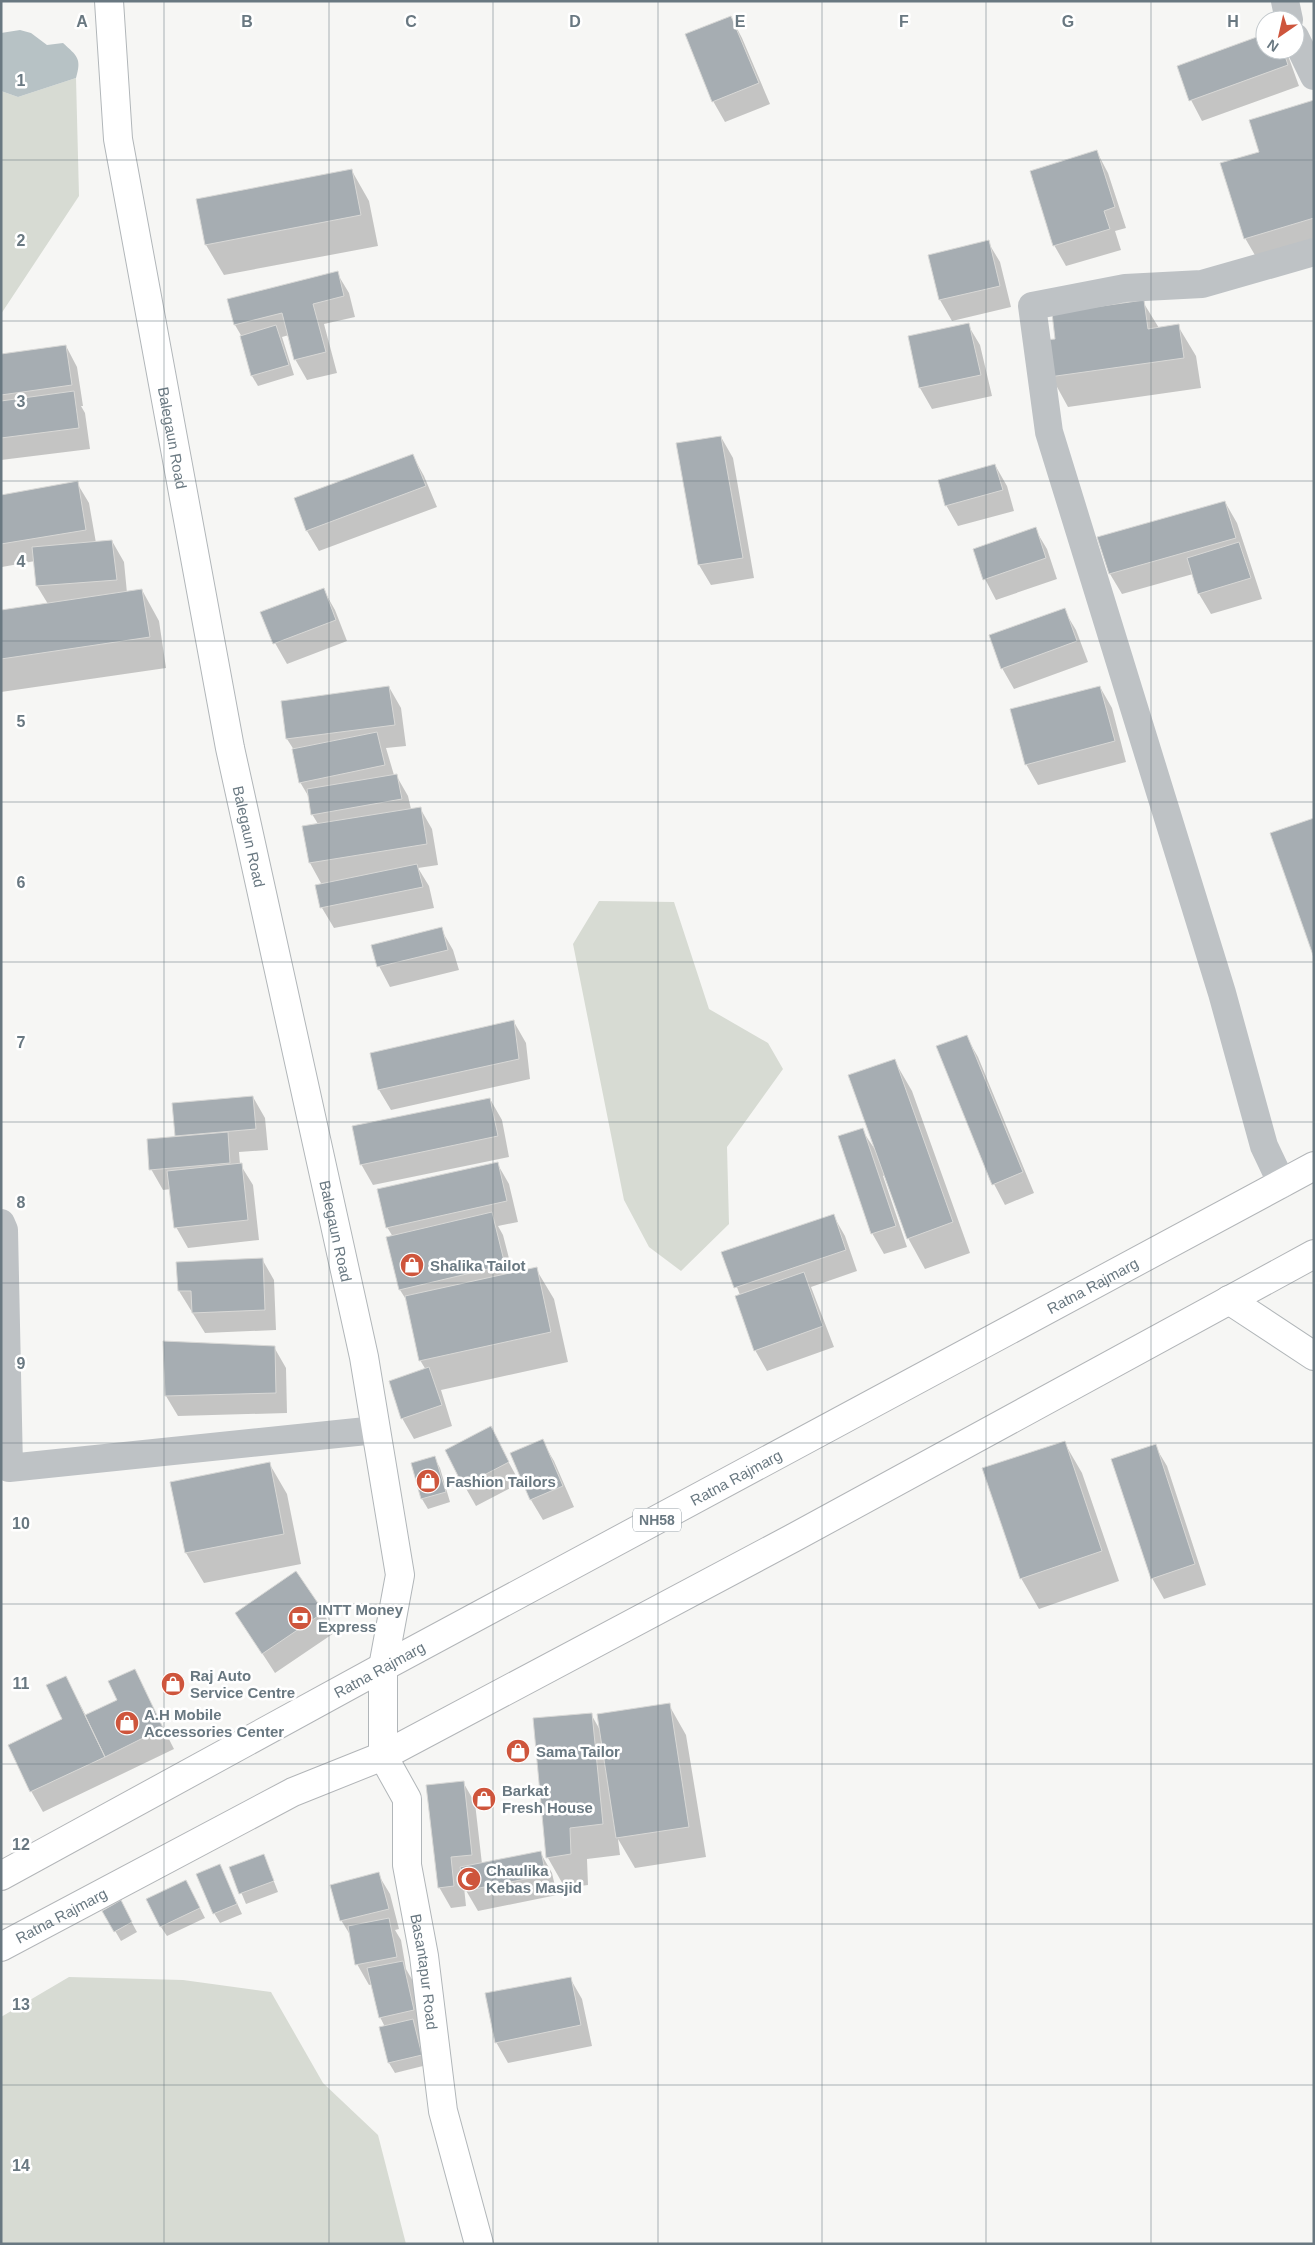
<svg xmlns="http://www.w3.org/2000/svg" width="1315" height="2245" viewBox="0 0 1315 2245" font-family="Helvetica,sans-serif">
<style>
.green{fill:#d7dbd3}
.water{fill:#b7c2c5}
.shadow{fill:#0003}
.building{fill:#a6adb2;stroke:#d8d8d6}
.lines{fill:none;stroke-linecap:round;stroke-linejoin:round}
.secondary-casing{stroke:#b1b6b9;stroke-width:30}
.highway-casing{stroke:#b2b5b8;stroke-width:30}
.street{stroke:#bec2c5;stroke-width:28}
.secondary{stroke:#fff;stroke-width:28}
.highway{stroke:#fff;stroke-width:28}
.grid{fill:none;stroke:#697881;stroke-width:1;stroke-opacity:0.55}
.labels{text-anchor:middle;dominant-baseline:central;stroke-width:5;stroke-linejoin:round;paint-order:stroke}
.shield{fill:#fff;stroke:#96a0a7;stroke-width:1}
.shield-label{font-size:14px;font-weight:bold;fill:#697881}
.street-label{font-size:15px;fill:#697881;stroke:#fff}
.poi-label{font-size:15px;font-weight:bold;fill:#697881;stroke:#fff;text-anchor:start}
.grid-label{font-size:16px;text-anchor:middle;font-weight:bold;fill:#697881;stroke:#fff;stroke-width:5;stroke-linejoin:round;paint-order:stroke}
</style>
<rect width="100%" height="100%" fill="#f6f6f4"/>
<path class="green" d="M76,78L79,196L1,314V91L18,97Z
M599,901L674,902L709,1009L768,1043L783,1069L727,1147L729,1224L681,1271L649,1247L624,1200L573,944Z
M69,1977L183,1980L271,1992L323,2083L378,2135L406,2244H1V2017Z"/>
<path class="water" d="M20,30L31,33L47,45L63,43C77,56 82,58 76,78L18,97L1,91V33Z"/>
<path class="shadow" d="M731,17L742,38L770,104L725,122L713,101Z
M1265,35V50H1286L1299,86L1202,121L1191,100Z
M1314,101V253L1263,269L1245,238L1261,152Z
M1097,152L1108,173L1126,228L1115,231L1121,250L1066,266L1054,245Z
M352,171L369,201L378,246L224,275L206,245Z
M988,242L1000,262L1011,307L952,321L940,300Z
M337,273L349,293L355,317L324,324L337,373L307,380L295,359L289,335L282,337L294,375L258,386L252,376L242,337L235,325Z
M1143,302L1159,328L1178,326L1196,356L1201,388L1068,407L1051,376L1057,340Z
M968,325L980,345L992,396L932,409L920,388L909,337Z
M66,346L77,367L83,406H81L85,413L90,449L1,460V355Z
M721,437L733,458L754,578L711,585L699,565Z
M413,456L424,476L437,507L319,551L307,531L295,499Z
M995,465L1007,486L1014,511L958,526L946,505Z
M77,483L89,503L96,543L112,541L124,562L127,593L142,590L159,621L166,668L1,692V611L48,604L37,586L35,561L2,567L1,565V496Z
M1225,502L1237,523L1262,599L1211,614L1199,594L1193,574L1122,594L1110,574Z
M1035,529L1047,549L1057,579L996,600L985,579Z
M323,589L335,610L347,641L287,664L275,643L262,613Z
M1064,610L1076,630L1088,662L1014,689L1002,668Z
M389,687L401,708L406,746L386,748L394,775H396L408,796L411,809L420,808L432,829L438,865L418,868L429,886L434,908L334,928L322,908V885L310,863L304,827L318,824L312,814L310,799L300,782L294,750L287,739L282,702Z
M1100,687L1112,708L1126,762L1038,785L1026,764Z
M441,929L453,950L459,970L390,987L379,966Z
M514,1022L526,1043L530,1079L391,1110L379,1090Z
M966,1036L978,1057L1034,1193L1005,1205L994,1184Z
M894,1060L912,1091L970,1253L925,1269L908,1238L885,1175L883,1176L907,1247L884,1254L872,1233L862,1130L878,1154Z
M253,1097L265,1118L268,1150L239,1152L240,1164L253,1185L259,1240L188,1248L176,1227L171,1189L163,1190L151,1169L177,1137L174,1104Z
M490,1099L502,1120L509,1157L373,1185L361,1164Z
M497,1163L509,1184L518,1222L498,1226L503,1235L513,1274L536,1269L554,1299L568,1362L441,1390L452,1426L414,1439L402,1418L426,1370L420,1360L407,1301L400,1290L388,1238L393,1237L387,1227Z
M833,1215L845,1236L857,1271L811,1287L834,1347L767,1371L755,1350L740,1295L723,1252Z
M262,1259L274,1280L276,1330L205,1333L179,1291Z
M274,1347L286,1368L287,1413L178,1416L166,1396Z
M490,1428L520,1483L476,1506L464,1485Z
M542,1441L554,1461L574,1507L543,1520L531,1500L511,1454Z
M1064,1442L1082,1473L1119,1581L1039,1609L1021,1578Z
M1155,1446L1167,1466L1206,1585L1164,1599L1152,1578Z
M434,1457L440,1468L450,1502L428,1509L422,1499L412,1464Z
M269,1463L287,1494L301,1564L204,1583L186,1553Z
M323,1612L334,1633L275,1673L236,1613Z
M134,1670L174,1749L43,1812L31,1791L64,1719L66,1677L86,1716L119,1701Z
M669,1705L686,1735L706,1857L635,1868L618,1839L620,1855L587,1859L588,1885L565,1888L548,1858L591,1714L600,1730Z
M463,1782L475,1803L482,1864L540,1852L552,1873L557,1895L478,1911L464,1887L466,1906L451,1908L439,1887Z
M264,1856L278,1892L246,1904L231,1868Z
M220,1866L242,1914L220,1923L214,1913Z
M378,1874L390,1894L399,1929L395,1930L401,1940L406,1969L414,1983L425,2031L419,2032L427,2065L395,2073L389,2063L385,2027L380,2017L372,1984L369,1985L357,1964L352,1938L341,1920Z
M186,1881L205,1918L167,1936L161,1927Z
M104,1912H126L137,1932L121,1941Z
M570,1978L582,1999L592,2046L508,2063L496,2042Z"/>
<path class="building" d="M731,16L759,83L712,102L685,34Z
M1265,34V50H1283L1288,65L1189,101L1177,66Z
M1314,100V218L1244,239L1220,163L1259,152L1249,120Z
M1097,150L1115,207L1104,211L1110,229L1053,246L1030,171Z
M352,169L361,215L205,245L196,199Z
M989,240L1000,286L939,300L928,255Z
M338,271L344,296L313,304L326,352L294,360L282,313L234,325L227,299Z
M1144,300L1148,329L1179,324L1184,358L1049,377L1044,340L1055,339L1052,313Z
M969,323L981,375L919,388L908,336Z
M276,325L289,365L251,376L240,336Z
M66,345L72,385L1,395V354Z
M74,391L79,428L1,438V401Z
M721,436L743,558L698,565L676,443Z
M413,454L426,486L306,531L294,498Z
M995,464L1003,490L945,506L938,480Z
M78,481L86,530L1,544V495Z
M1225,501L1236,538L1109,574L1097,537Z
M1036,527L1046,558L983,580L973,549Z
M112,540L117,580L36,586L32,547Z
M1239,542L1251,578L1198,594L1187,558Z
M324,588L336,620L273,644L260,612Z
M142,589L150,637L1,659V610Z
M1065,608L1077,641L1001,669L989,635Z
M389,686L395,725L286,739L281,701Z
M1100,686L1115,741L1025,765L1010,709Z
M377,732L385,765L299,783L292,749Z
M397,774L402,799L311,815L307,789Z
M421,807L427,844L309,863L302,826Z
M1314,818V958L1270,833Z
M417,864L423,887L320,908L315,885Z
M442,927L448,950L377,967L371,945Z
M514,1020L519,1059L378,1090L370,1053Z
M967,1035L1023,1172L992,1185L936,1046Z
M895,1059L953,1222L907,1239L848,1075Z
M253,1096L256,1129L175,1136L172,1103Z
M490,1098L498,1136L360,1165L352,1126Z
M863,1128L896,1226L871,1234L838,1136Z
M228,1132L230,1163L149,1170L147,1139Z
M498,1162L507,1201L386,1228L377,1189Z
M242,1163L248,1220L174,1228L167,1171Z
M492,1212L505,1265L399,1290L386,1237Z
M834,1214L846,1250L734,1288L721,1252Z
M263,1258L265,1310L192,1313L191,1291H178L176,1262Z
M537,1267L551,1332L419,1361L405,1296Z
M804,1272L823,1326L754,1351L735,1296Z
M163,1341L275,1346L276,1393L165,1396Z
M429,1367L442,1405L401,1419L389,1381Z
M491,1426L509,1462L463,1486L445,1450Z
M543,1439L563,1486L530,1500L510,1453Z
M1065,1441L1102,1551L1020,1579L982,1468Z
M1156,1444L1195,1564L1151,1579L1111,1459Z
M435,1456L446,1492L421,1499L411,1463Z
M270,1462L284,1534L185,1553L170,1482Z
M296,1571L324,1612L262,1654L235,1613Z
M135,1669L163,1728L105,1757L85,1715L117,1700L108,1681Z
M66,1676L105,1757L30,1792L8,1745L62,1719L46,1685Z
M670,1703L689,1827L616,1838L597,1714Z
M592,1713L603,1824L570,1828L571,1854L546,1858L533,1718Z
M464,1781L472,1855L451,1857L454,1886L438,1888L426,1785Z
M541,1851L546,1875L464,1891L460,1867Z
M264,1854L274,1881L239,1894L229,1867Z
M220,1864L237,1904L213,1914L196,1874Z
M379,1872L389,1909L340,1921L330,1885Z
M186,1880L200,1908L160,1927L146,1899Z
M121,1900L132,1922L114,1932L102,1911Z
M389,1918L397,1957L355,1965L348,1926Z
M403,1961L414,2010L379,2018L367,1968Z
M571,1977L581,2025L495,2043L485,1993Z
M413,2019L422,2055L388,2063L379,2027Z"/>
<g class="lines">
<g class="secondary-casing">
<g id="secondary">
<path id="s1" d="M109,1L118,139L230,748L364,1357L400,1575L383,1667V1756L407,1799V1865L424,1956L443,2111L479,2244"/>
<path d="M1229,1300L1314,1356"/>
</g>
</g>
<g class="highway-casing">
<g id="highway">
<path id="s2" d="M1,1876L383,1667L1314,1166"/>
<path id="s3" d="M1,1947L293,1792L383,1756L793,1538L1314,1254"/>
</g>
</g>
<path class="street" d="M1285,1L1289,20
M1295,37L1314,76
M1282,1184L1264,1146L1222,993L1049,432L1032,306L1125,288L1202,284L1314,252
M1,1223L4,1230L9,1468L376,1430"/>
<use href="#secondary" class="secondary"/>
<use href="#highway" class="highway"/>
</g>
<path class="grid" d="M164,1V2244M329,1V2244M493,1V2244M658,1V2244M822,1V2244M986,1V2244M1151,1V2244M1,160H1314M1,321H1314M1,481H1314M1,641H1314M1,802H1314M1,962H1314M1,1122H1314M1,1283H1314M1,1443H1314M1,1604H1314M1,1764H1314M1,1924H1314M1,2085H1314"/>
<defs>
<g id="shop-disc" transform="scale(1.25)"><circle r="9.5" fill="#ce553c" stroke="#fff"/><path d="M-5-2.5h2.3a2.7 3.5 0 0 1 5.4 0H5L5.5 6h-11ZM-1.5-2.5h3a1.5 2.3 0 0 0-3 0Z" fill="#fff"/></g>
<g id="bank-disc" transform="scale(1.25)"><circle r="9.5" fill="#ce553c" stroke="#fff"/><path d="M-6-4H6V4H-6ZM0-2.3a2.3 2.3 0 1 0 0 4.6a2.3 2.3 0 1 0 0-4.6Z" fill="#fff"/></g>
<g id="mosque-disc" transform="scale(1.25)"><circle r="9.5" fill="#ce553c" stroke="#fff"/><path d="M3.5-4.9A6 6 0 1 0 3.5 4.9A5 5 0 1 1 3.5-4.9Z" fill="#fff"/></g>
</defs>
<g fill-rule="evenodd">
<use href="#shop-disc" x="412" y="1265"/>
<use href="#shop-disc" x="428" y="1481"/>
<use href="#bank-disc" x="300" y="1618"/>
<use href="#shop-disc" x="173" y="1684"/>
<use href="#shop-disc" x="127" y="1723"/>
<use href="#shop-disc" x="518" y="1751"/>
<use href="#shop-disc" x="484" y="1799"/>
<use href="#mosque-disc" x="469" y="1879"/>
</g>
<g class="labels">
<rect class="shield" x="633" y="1508.5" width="48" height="23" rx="4"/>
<g class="shield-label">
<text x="657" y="1520">NH58</text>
</g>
<g class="street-label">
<text stroke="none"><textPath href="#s1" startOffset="442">Balegaun Road</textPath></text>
<text stroke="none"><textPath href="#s1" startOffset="848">Balegaun Road</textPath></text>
<text stroke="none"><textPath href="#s1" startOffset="1252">Balegaun Road</textPath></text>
<text stroke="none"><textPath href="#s2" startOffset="1241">Ratna Rajmarg</textPath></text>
<text stroke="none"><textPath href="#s2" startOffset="836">Ratna Rajmarg</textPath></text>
<text stroke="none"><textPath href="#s2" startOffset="431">Ratna Rajmarg</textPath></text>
<text stroke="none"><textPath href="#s3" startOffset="68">Ratna Rajmarg</textPath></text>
<text stroke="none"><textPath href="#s1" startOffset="2008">Basantapur Road</textPath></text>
</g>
<g class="poi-label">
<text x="430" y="1265">Shalika Tailot</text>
<text x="446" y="1481">Fashion Tailors</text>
<text x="318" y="1609">INTT Money<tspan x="318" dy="17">Express</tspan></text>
<text x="190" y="1675">Raj Auto<tspan x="190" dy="17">Service Centre</tspan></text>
<text x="144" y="1714">A.H Mobile<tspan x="144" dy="17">Accessories Center</tspan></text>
<text x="536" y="1751">Sama Tailor</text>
<text x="502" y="1790">Barkat<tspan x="502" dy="17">Fresh House</tspan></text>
<text x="486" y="1870">Chaulika<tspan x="486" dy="17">Kebas Masjid</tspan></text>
</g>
</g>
<g class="grid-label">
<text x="82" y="27">A</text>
<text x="247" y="27">B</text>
<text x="411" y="27">C</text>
<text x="575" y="27">D</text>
<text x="740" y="27">E</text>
<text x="904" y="27">F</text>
<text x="1068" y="27">G</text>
<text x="1233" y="27">H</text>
<text x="21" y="86">1</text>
<text x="21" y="246">2</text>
<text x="21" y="407">3</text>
<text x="21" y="567">4</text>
<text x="21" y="727">5</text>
<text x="21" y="888">6</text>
<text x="21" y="1048">7</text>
<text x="21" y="1208">8</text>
<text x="21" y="1369">9</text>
<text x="21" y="1529">10</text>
<text x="21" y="1689">11</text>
<text x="21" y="1850">12</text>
<text x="21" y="2010">13</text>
<text x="21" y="2171">14</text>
</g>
<rect width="1315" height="2245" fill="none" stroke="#697881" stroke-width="5"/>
<g transform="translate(1280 35) rotate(214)"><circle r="24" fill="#ffffff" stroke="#c3c9cd"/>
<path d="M0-4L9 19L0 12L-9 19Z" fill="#ce553c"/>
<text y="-8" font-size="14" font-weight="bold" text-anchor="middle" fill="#697881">N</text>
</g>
</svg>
